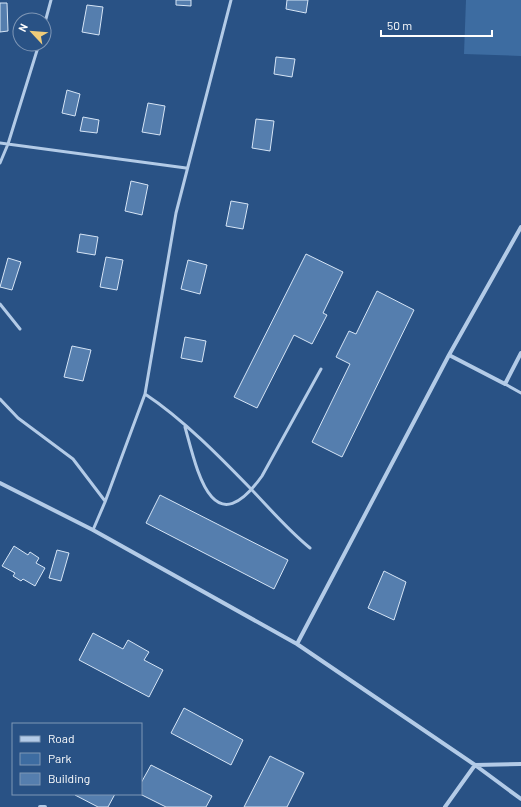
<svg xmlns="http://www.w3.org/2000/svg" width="521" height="807" viewBox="0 0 521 807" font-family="Barlow,sans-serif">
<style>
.green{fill:#3d6ca1}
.building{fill:#557eae;stroke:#d6e5f6}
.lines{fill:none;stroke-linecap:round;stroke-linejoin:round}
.lane{stroke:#b3cbe7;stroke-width:3}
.street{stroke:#b3cbe7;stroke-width:4}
</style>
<rect width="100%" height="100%" fill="#295285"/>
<path class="green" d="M466,0H521V56L464,54Z"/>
<path class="building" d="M176,0H191V6L176,5Z
M287,0H308L306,13L286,9Z
M0,3H7L8,31L0,32Z
M87,5L103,7L99,35L82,32Z
M276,57L295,59L292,77L274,74Z
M67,90L80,94L75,116L62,113Z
M148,103L165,106L160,135L142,132Z
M83,117L99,120L97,133L80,131Z
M256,119L274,121L270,151L252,148Z
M131,181L148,185L142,215L125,211Z
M231,201L248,204L243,229L226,226Z
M80,234L98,237L95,255L77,252Z
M306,254L343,272L323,313L327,315L312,344L294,335L257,408L234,397Z
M106,257L123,260L117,290L100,287Z
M8,258L21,262L12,290L0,287Z
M188,260L207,265L200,294L181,289Z
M377,291L414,310L342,457L312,442L350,364L336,357L349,331L356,334Z
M185,337L206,341L202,362L181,358Z
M72,346L91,350L83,381L64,377Z
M160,495L288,560L274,589L146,523Z
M14,546L28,555L30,552L39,558L36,563L45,568L35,586L23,579L21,581L13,576L15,573L2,566Z
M57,550L69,553L61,581L49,578Z
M384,571L406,582L394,620L368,608Z
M93,633L123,649L128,640L149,652L144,660L163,670L149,697L79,660Z
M184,708L243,740L231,765L171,733Z
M270,756L304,773L287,807H244Z
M151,765L212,796L206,807H166L140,794L141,783Z
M76,794H115L108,807H98L75,795Z"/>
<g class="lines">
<path class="lane" d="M44,26L51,0
M0,143L186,168
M0,163L8,144L39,44
M0,304L20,329
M505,384L521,393
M145,394C183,419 221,458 252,490C271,510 288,530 310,548
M0,399L18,418L73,459L105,501
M185,427C197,470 212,546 262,476L321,369
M93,530L105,502L145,394L176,213L231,0"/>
<path class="street" d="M449,355L505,384L521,353
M0,483L93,530L297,644L475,765L521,799
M297,644L449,355L521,227
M40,807H45
M445,807L475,765L521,764"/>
</g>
<rect x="12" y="723" width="130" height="72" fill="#295285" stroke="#7f97b6"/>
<rect x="20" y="736" width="20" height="6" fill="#b3cbe7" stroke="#7f97b6"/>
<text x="48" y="743" font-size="12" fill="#ffffff">Road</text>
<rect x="20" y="753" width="20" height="12" fill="#3d6ca1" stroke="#7f97b6"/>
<text x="48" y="763" font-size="12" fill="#ffffff">Park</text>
<rect x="20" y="773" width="20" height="12" fill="#557eae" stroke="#7f97b6"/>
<text x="48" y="783" font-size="12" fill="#ffffff">Building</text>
<g transform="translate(32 32) rotate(296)"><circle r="19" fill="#295285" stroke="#7f97b6"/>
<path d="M0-3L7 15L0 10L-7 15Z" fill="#efcc7a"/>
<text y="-6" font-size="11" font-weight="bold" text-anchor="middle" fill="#ffffff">N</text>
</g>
<path d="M381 30v6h111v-6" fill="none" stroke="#ffffff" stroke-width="2"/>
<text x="387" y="30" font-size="12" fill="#ffffff" stroke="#295285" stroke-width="3" paint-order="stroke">50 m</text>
</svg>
